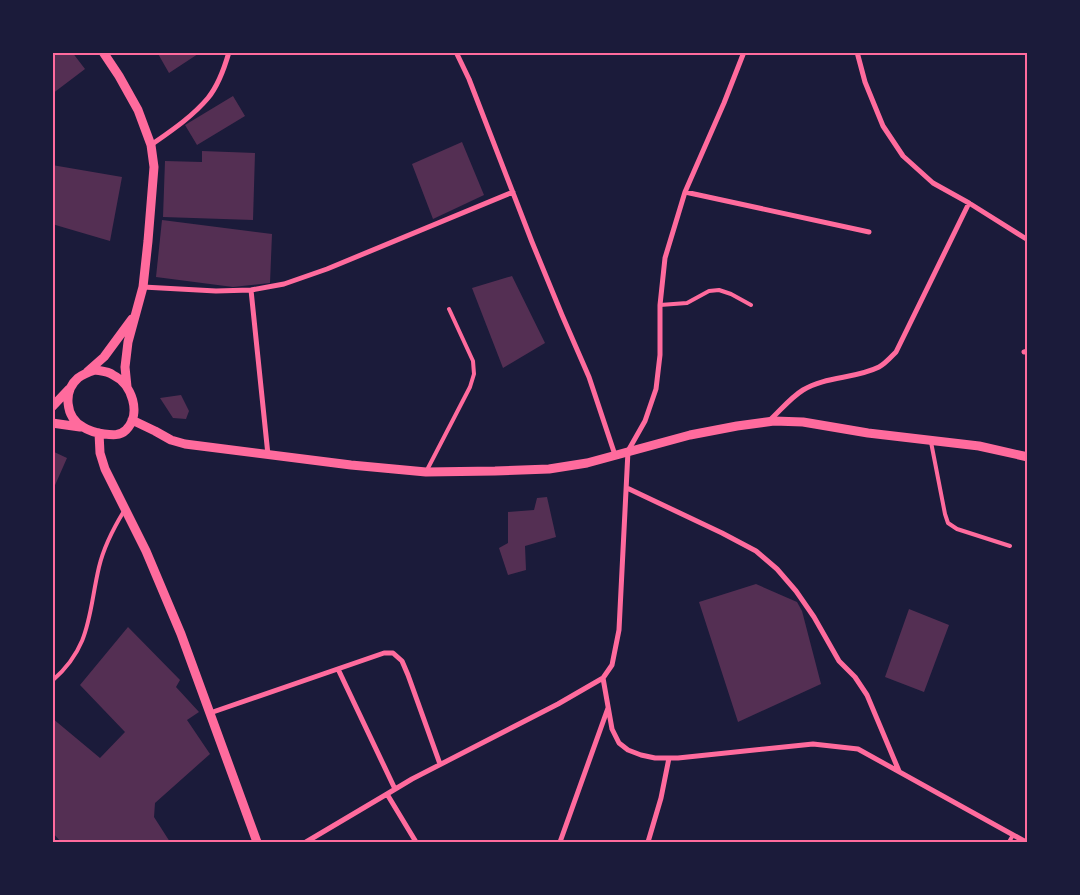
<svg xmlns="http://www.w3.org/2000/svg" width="1080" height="895" viewBox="0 0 1080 895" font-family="'Open Sans',sans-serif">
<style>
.building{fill:#542f53}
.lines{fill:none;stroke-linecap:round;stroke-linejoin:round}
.service{stroke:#ff6b9d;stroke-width:4}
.minor{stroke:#ff6b9d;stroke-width:5}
.tertiary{stroke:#ff6b9d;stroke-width:9}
.neatline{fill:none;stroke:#ff6b9d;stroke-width:2}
</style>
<rect width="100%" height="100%" fill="#1b1b3a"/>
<path class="building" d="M52,52H72L85,69L52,94Z
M157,52H201L169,73Z
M233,96L245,116L197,145L185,125Z
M462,142L484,195L433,219L412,164Z
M202,151L255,153L253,220L163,217L165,161L202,162Z
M52,165L122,177L110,241L52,224Z
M162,220L272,234L270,283L233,287L156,277Z
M512,276L545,343L503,368L472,288Z
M181,395L189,411L186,419L173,418L160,398Z
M52,451L67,458L52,492Z
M547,497L556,537L525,546L526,570L508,575L499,548L508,543V512L534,510L537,498Z
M756,584L797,602L802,611L821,684L738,722L699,602Z
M909,609L949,625L924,692L885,677Z
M128,627L180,680L176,687L199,712L187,720L210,754L155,803L154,817L170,842H61L52,832V718L100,758L125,732L80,685Z"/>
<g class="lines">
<path class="service" d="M660,305L687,303L709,291L719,290L731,294L751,305
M931,442L945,514L948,523L957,529L1010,546
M427,470L470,387L474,374L473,361L449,309
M52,681C92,646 88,614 99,567C104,546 113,529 124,511
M1009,842L1013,835"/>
<path class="minor" d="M456,52L469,79L532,242L562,315L589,377L615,455
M857,52L865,82L883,126L903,156L933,183L969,203L1028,240
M151,145C171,131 192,117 208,98C217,87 225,66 229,52
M685,192L869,232
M143,287L216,291L251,290L284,284L327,269L513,192
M251,290L268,455
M1024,352L1028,351
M769,421C780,411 790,398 803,390C826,376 855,379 879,367C885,364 891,357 896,352L969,203
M627,488L722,533L756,551L777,569L796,591L814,617L839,661L855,677L867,695L899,771
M338,669L395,789
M603,678L612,729L619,743L628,750L641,755L655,758H678L813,744L858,749L1026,842
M210,713L384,653H393L402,661L408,675L440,764
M387,794L416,842
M306,842L387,794L412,779L558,704L603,678L612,665L619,630L628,451L645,421L656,389L660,355V305L665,258L685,192L724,103L744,52
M560,842L608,708
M648,842L661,798L669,758"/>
<path class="tertiary" d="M103,52L119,76L138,110L151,145L154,167L148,241L143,287L128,342L125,367L127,387
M95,370C101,371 108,371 113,375C132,384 142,414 126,430C120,436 112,435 104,434C97,433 89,431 83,427C65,417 63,391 78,378C83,374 89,372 95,370Z
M87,372L104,357L132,319
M52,407L69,389
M132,420L155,431L171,440L185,444L351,465L426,472L495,471L549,469L587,463L690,435L737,426L774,421L803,422L868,433L979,446L1028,457
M52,423L80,427
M99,433L100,453L105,469L146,551L181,634L257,842"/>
</g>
<rect width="1080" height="895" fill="none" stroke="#1b1b3a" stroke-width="108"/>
<rect x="54" y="54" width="972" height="787" class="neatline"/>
</svg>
